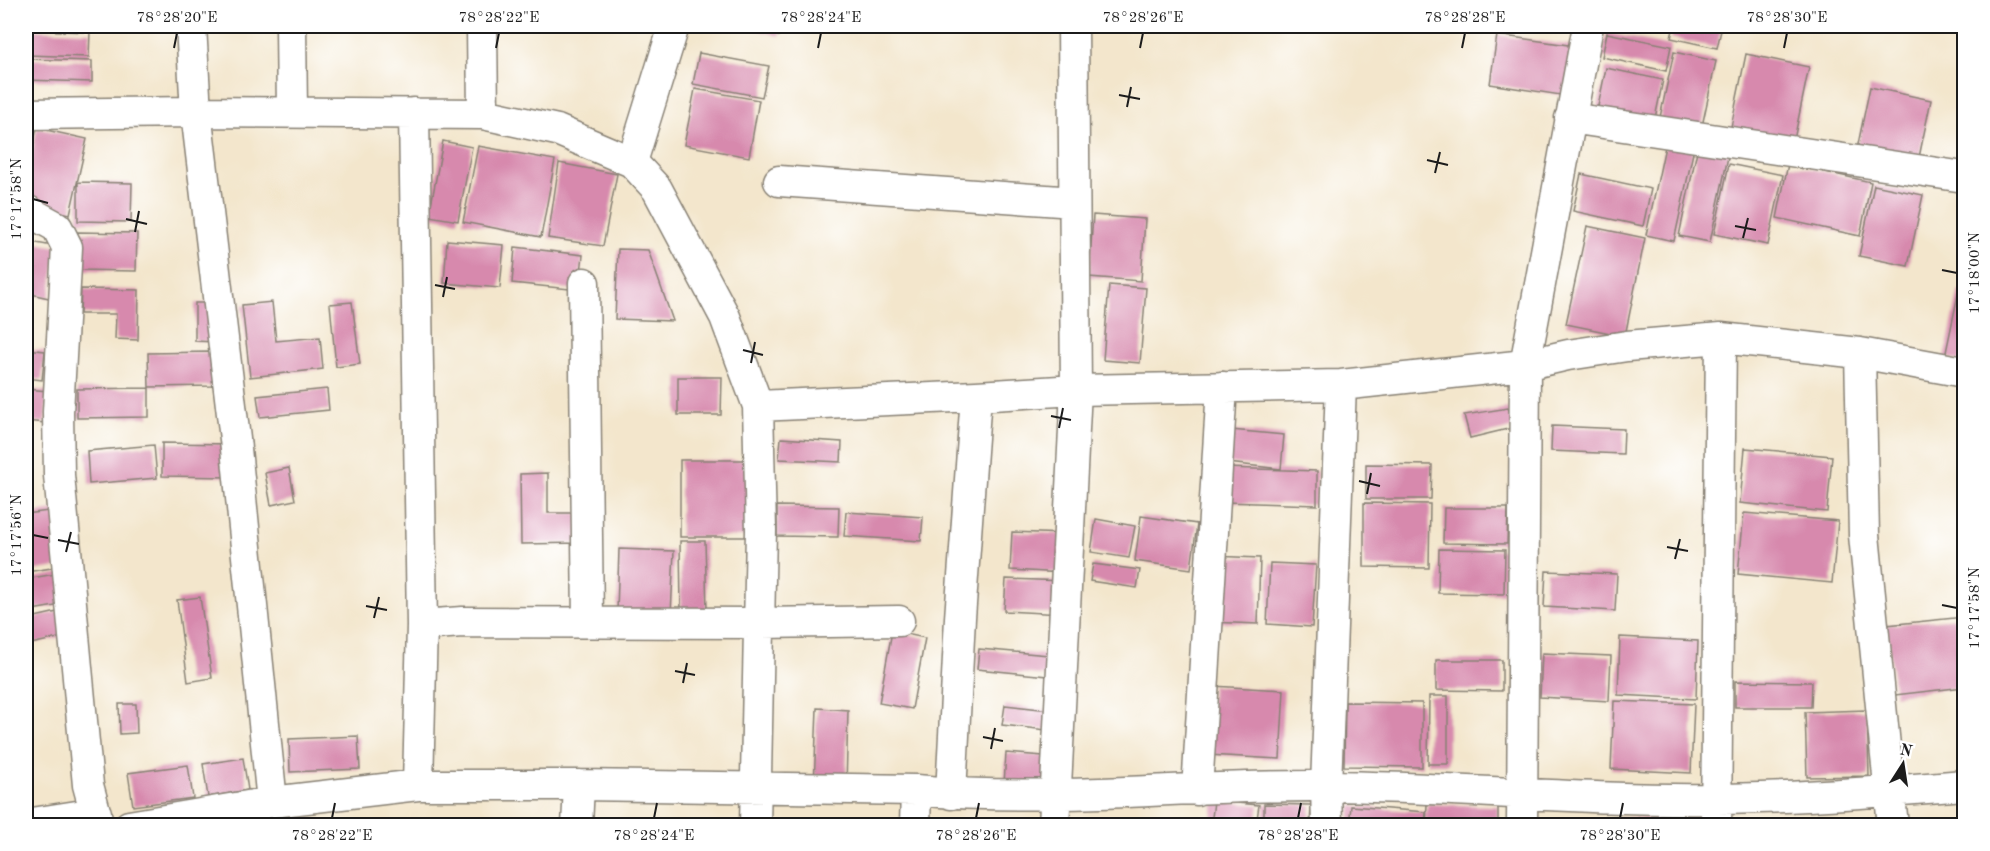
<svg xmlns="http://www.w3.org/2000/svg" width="1990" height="851" viewBox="0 0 1990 851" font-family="'Old Standard TT',serif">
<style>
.building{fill:#d789ad}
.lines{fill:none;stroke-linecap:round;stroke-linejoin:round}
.street-casing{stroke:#888174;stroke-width:33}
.street{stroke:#fff;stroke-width:30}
.ticks{fill:none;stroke:#1c1c1c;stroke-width:2}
.neatline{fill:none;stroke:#1c1c1c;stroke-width:2}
.ticks-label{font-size:15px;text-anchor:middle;fill:#1c1c1c}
</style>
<rect width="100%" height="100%" fill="#fff"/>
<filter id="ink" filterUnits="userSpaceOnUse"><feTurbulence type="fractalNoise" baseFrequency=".0167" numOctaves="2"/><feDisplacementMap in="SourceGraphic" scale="12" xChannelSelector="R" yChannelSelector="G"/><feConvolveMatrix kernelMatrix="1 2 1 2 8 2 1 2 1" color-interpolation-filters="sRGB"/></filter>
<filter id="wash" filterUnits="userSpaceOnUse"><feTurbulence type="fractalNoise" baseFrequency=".008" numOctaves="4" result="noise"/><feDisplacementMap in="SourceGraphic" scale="24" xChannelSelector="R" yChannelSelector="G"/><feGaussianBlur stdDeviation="1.35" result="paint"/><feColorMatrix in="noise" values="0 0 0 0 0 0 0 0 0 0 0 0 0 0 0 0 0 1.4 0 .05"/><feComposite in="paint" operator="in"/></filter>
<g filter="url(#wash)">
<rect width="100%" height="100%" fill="#f3e6cc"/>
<g id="blocks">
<path class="building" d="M744,26H782L779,36Z
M1674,26H1722L1717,48L1671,38Z
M26,30L90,32L89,57L26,55Z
M1607,33L1671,46L1666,71L1602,57Z
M1497,35L1575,46L1567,96L1490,84Z
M1674,52L1716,61L1701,131L1659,122Z
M699,53L769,66L762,97L693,84Z
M1746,54L1809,67L1794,140L1731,127Z
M26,59L92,61V82L26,80Z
M1606,68L1663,80L1654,123L1597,111Z
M1870,87L1931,100L1917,167L1856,154Z
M695,89L759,100L749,157L684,145Z
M37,128L87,139L70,214L26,204V180Z
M443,141L472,147L458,221L429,216Z
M1666,142L1694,148L1674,241L1646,235Z
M478,146L555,160L541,237L463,222Z
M1698,146L1729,152L1710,242L1679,236Z
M559,163L617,174L603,246L548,238Z
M1729,164L1783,175L1768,245L1714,234Z
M1788,164L1871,182L1860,236L1777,218Z
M1581,174L1651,189L1643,226L1573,211Z
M78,182L132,183L131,222L78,221Z
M1874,185L1923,195L1908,266L1859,256Z
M1093,215L1145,219L1141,281L1089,277Z
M1587,226L1645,238L1625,336L1566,324Z
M76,232L137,233L136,271L76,270Z
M447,240L504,245L500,288L444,283Z
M26,241L58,247L49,298L26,293Z
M515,247L583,255L579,290L512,283Z
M618,249L648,250L673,321L615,319Z
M1109,285L1146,288L1140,363L1103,360Z
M81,289L139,290L138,340L115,339L116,314H80Z
M1959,290L1964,291V362L1945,357Z
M272,302L276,341L320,337L323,369L250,377L242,305Z
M352,302L360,364L336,367L330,304Z
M195,303H215V342L195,341Z
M26,349L45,351L42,380L26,378Z
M212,352L213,386L149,387L148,353Z
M678,377H722L721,415H678Z
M149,388V417L77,418V389Z
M26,389L48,391L45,423L26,421Z
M327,389L329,410L260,417L257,396Z
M1508,408L1516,427L1470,438L1464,415Z
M1552,426L1624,429L1623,454L1551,451Z
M1231,430L1284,435L1281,469L1228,463Z
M781,438L842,442L841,462L779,459Z
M162,443L232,444V477L162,476Z
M154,445L157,478L89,484L87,451Z
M1745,448L1832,456L1827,512L1740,503Z
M680,460H749V537H680Z
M1366,464L1432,465L1431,499H1366Z
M289,468L295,500L271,505L265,473Z
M1225,468L1317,471V505L1224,502Z
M548,473V513H583V543L521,544L520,474Z
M1364,503L1430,504L1429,568L1364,567Z
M777,506L839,507L838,537L777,536Z
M1444,508H1508L1507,544L1443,543Z
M56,510L64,566L26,572V514Z
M846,512L923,517L921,541L844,536Z
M1744,513L1838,521L1832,583L1738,574Z
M1141,516L1197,524L1191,569L1135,561Z
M1096,519L1135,526L1129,558L1091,552Z
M1012,532L1065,534L1064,573L1010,570Z
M680,541H705L707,611H681Z
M619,549L674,551L671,614L617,612Z
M1439,549L1505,550L1504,594L1438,593Z
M1212,556L1260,558L1258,624L1210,622Z
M1270,563L1316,565L1312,627L1267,624Z
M1093,564L1140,570L1137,588L1090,581Z
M1546,571L1617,574L1615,611L1544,607Z
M61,573L67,604L26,611V579Z
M1006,579L1065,581L1063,614L1004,611Z
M200,597L212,678L188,682L177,600Z
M66,610L72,635L26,645V619Z
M1964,617V687L1895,695L1887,625Z
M892,631L925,638L912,709L879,703Z
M1620,637L1698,641L1696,699L1618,695Z
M979,649L1060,656L1058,677L977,669Z
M1542,653L1611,656L1609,701L1540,697Z
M1436,660H1502V691L1436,690Z
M1735,681L1812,682L1811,707H1735Z
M1212,686L1284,690L1280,759L1208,755Z
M1429,696H1448V764H1428Z
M1614,701L1694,704L1691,773L1611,769Z
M1345,702L1422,703V767L1344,766Z
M119,704H136L137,733L120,734Z
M1005,705L1058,711L1055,731L1002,725Z
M817,708L848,710L846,788L814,787Z
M1867,710L1869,776L1807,777L1805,712Z
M358,736L360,769L290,772L289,739Z
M1006,753L1056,757L1054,787L1004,784Z
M243,758L248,790L208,797L203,764Z
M188,765L193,798L133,806L128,773Z
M1214,801L1259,805L1256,826H1211Z
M1264,804L1311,805L1310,826H1264Z
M1427,804L1498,806V826H1426Z
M1351,806L1426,812L1425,826H1349Z
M1619,817L1691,820V826H1619Z
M1006,821H1025V826H1006Z
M1807,822L1832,823V826H1807Z"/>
</g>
</g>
<g filter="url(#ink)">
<use href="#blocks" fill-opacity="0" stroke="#888174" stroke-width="1.5"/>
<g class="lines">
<g class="street-casing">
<path id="street" d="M191,26L196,112L235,439L272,802
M291,26L292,112
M482,26L483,114
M414,113L422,625L462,622L760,623L899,621
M26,114L196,112L483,114L557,130L632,162L657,189L725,317L758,406L761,530L755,826
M1570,118L1964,177
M632,162L674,26
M779,181L1074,202
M26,210L57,227L67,247L58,412L59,475L88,785L99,826
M584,283L588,622
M1860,353L1864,535L1893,826
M758,406L976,396L1076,390L1341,385L1525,365L1568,355L1627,346L1721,338L1860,353L1964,372
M418,785L422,625
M1197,790L1222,387
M951,794L960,618L976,396
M26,824L96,813
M129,826L272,802L418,785H579L916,790C1053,803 1190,784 1327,786C1457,787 1587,801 1717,799C1800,798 1882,792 1964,785
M577,826L579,785
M915,826L916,790
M1054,826L1076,390L1073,26
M1327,826L1326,786L1341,385
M1522,826L1525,365L1588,26
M1716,826L1721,338"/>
</g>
<use href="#street" class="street"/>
</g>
</g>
<path class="ticks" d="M174,48L177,33M496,48L499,33M818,48L821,33M1140,48L1143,33M1462,48L1465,33M1784,48L1787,33M1119,95L1140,99M1127,107L1131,87M1427,160L1448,165M1435,173L1440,152M33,199L48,203M126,219L147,224M1735,226L1756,230M135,232L139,211M1743,238L1748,218M1942,270L1957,273M435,285L455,289M443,297L447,277M743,350L763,355M751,363L755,342M1051,416L1071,420M1059,428L1063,408M1359,481L1380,486M1367,494L1371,473M33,535L48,538M58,540L79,544M1667,547L1688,551M66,552L71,532M1675,559L1680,539M1942,605L1957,608M366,606L387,610M374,618L379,597M675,671L695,675M683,683L687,663M983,737L1003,741M991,749L995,728M332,818L335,803M654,818L657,803M976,818L979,803M1298,818L1301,803M1620,818L1623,803"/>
<rect width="1990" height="851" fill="none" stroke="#fff" stroke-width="66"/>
<g transform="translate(1903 764) rotate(12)" stroke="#ffffff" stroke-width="4.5" paint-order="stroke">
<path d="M0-4.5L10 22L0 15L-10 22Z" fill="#1c1c1c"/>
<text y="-9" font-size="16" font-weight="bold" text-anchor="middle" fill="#1c1c1c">N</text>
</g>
<rect x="33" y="33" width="1924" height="785" class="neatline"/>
<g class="ticks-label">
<text x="177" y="22">78°28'20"E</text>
<text x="499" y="22">78°28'22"E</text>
<text x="821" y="22">78°28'24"E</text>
<text x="1143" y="22">78°28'26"E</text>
<text x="1465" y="22">78°28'28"E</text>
<text x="1787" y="22">78°28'30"E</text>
<text transform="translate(16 199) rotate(-90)" y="5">17°17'58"N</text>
<text transform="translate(1974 273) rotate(-90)" y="5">17°18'00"N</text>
<text transform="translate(16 535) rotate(-90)" y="5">17°17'56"N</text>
<text transform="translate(1974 608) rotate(-90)" y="5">17°17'58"N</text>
<text x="332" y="840">78°28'22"E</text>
<text x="654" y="840">78°28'24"E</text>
<text x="976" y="840">78°28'26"E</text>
<text x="1298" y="840">78°28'28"E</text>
<text x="1620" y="840">78°28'30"E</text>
</g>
</svg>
